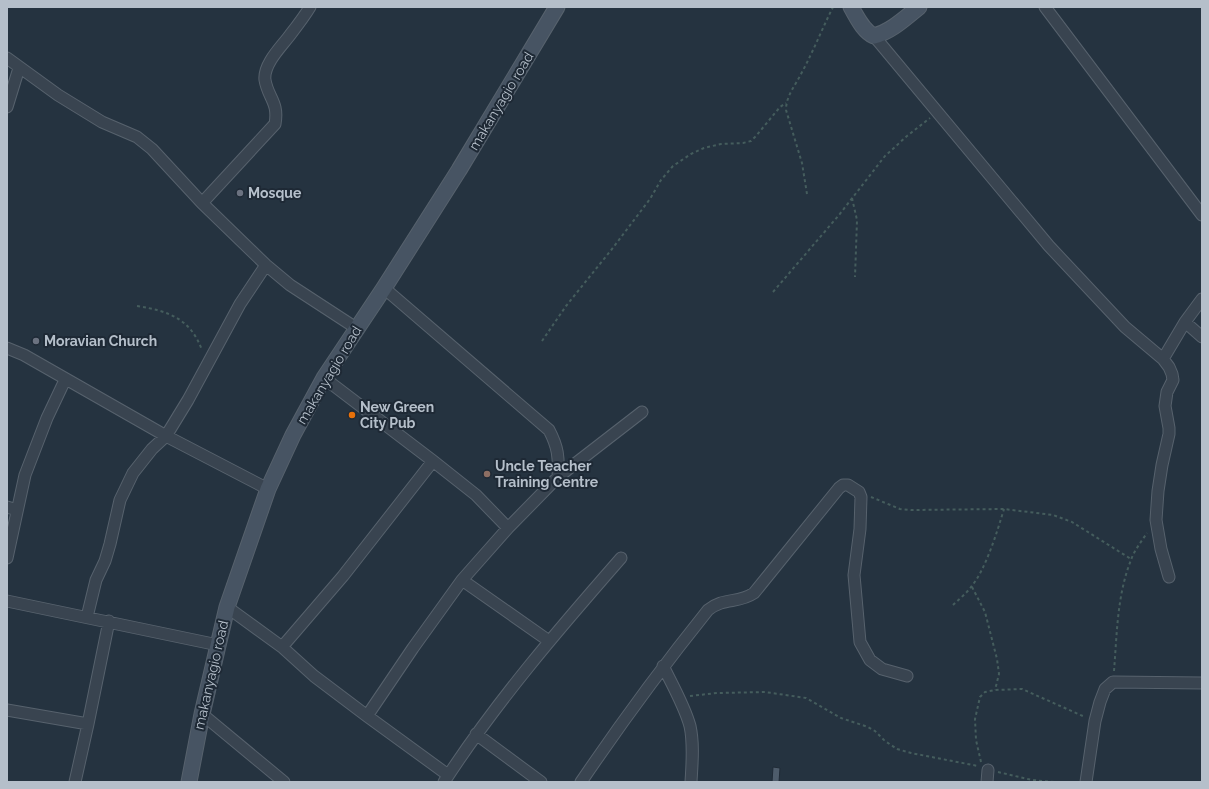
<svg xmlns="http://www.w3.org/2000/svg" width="1209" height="789" viewBox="0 0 1209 789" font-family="Raleway,sans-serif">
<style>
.building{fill:#4e5c6b;stroke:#202b37}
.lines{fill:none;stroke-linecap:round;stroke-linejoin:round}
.street-casing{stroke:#57626d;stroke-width:13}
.secondary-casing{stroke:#57626d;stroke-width:17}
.path{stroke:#455d5d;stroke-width:2;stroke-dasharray:3 3;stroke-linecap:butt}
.street{stroke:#394450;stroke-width:11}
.secondary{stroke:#475463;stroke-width:15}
.worship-dot{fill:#6b7280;stroke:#1e2935;stroke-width:1.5}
.food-dot{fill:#e8710a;stroke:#1e2935;stroke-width:1.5}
.education-dot{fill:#8d6e63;stroke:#1e2935;stroke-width:1.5}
.labels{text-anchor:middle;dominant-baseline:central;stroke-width:4;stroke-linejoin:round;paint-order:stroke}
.street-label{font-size:14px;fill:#b5bfca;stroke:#1e2935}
.poi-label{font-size:14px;font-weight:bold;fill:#b5bfca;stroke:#1e2935;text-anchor:start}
</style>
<rect width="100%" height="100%" fill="#253340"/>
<path class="building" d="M773,767L780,768L779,782H772Z"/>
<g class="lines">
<g class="street-casing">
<path id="street" d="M1045,7L1202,215
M874,36L1049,246L1125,327L1163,359L1169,367L1172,374L1173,380L1167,392L1165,406L1169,428V434L1162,465L1158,491L1156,520L1161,549L1169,577
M7,58L58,95L102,122L137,137L152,149L202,203L266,265L290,285L356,328
M7,107L19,68
M202,203L275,124C279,102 268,98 265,80C263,64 282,46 290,35C297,26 304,17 310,7
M384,288L549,430C558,447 559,457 558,477
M1185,322L1202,337
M7,348L24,355L166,436L268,489
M1163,359L1185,322L1202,299
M324,378L433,461L476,495L508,528
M7,507L17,510
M7,558L25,475L47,418L65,380
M462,580L549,641
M7,601L218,645
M227,607L282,647L314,676L367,716L448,775
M87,617L96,580L105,561L110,544L120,500L133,473L152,449L166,436L188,400L240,304L266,265
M282,647L343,576L433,461
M663,666C672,684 685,707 690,726C694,744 692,764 691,782
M7,710L88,724
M202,714L284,782
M367,716L413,648L462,580L508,528L558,477L642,412
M476,734L541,782
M75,782L88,724L109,621
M444,782C496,702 558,630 621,558
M581,782C621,723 663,666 708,610C724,597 738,604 754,593L839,488L843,485H848L859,492L861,497L860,529L854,575L860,642L870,660L882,669L907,676
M987,782L988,770
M1086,782L1095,721L1100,702L1105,689L1113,682L1202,683"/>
</g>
<g class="secondary-casing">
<path id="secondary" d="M851,7C857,17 863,31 874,36C892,31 905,18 919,7
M189,782L202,714L227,607L268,489L293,435L324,378L384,288L459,170L557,7"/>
</g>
<path class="path" d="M807,194L802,163L786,110C786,96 795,86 801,74C813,52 822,29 833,7
M852,198L857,220L855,277
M773,292L839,215L885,156L907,136L930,118
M137,306C168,311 190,318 202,350
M542,341L566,306L612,249L650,199L661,180L673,166L691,154L704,148L721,144L743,143L751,141L756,136L780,107L786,103
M871,497L900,509L911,510L1004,509L1053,515L1072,522L1131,559
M972,587L985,612L997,659L999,674L995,690
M953,605C959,599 966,594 971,587C986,569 997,532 1004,509
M1114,671C1117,634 1117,595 1131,560C1134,551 1141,542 1147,533
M690,696L717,693L765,692L806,698L841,718L868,727L875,731L885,741L897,749L911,753L978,766
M981,762L976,740L975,719L980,697L985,692L995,690L1022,689L1085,717
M998,772L1032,780L1054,782"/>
<use href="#street" class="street"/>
<use href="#secondary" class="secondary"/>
</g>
<g class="worship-dot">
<circle cx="240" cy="193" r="4"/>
<circle cx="36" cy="341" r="4"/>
</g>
<circle class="food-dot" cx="352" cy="415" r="4"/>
<circle class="education-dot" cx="487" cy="474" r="4"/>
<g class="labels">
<g class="street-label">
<text transform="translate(501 101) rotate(-59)">makanyagio road</text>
<text transform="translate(329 375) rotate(-59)">makanyagio road</text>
<text transform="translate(211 675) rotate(-77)">makanyagio road</text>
</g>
<g class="poi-label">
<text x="248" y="193">Mosque</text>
<text x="44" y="341">Moravian Church</text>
<text x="360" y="407">New Green<tspan x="360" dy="16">City Pub</tspan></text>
<text x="495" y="466">Uncle Teacher<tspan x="495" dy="16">Training Centre</tspan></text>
</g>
</g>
<rect width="1209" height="789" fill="none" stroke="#b5bfca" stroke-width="16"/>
</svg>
